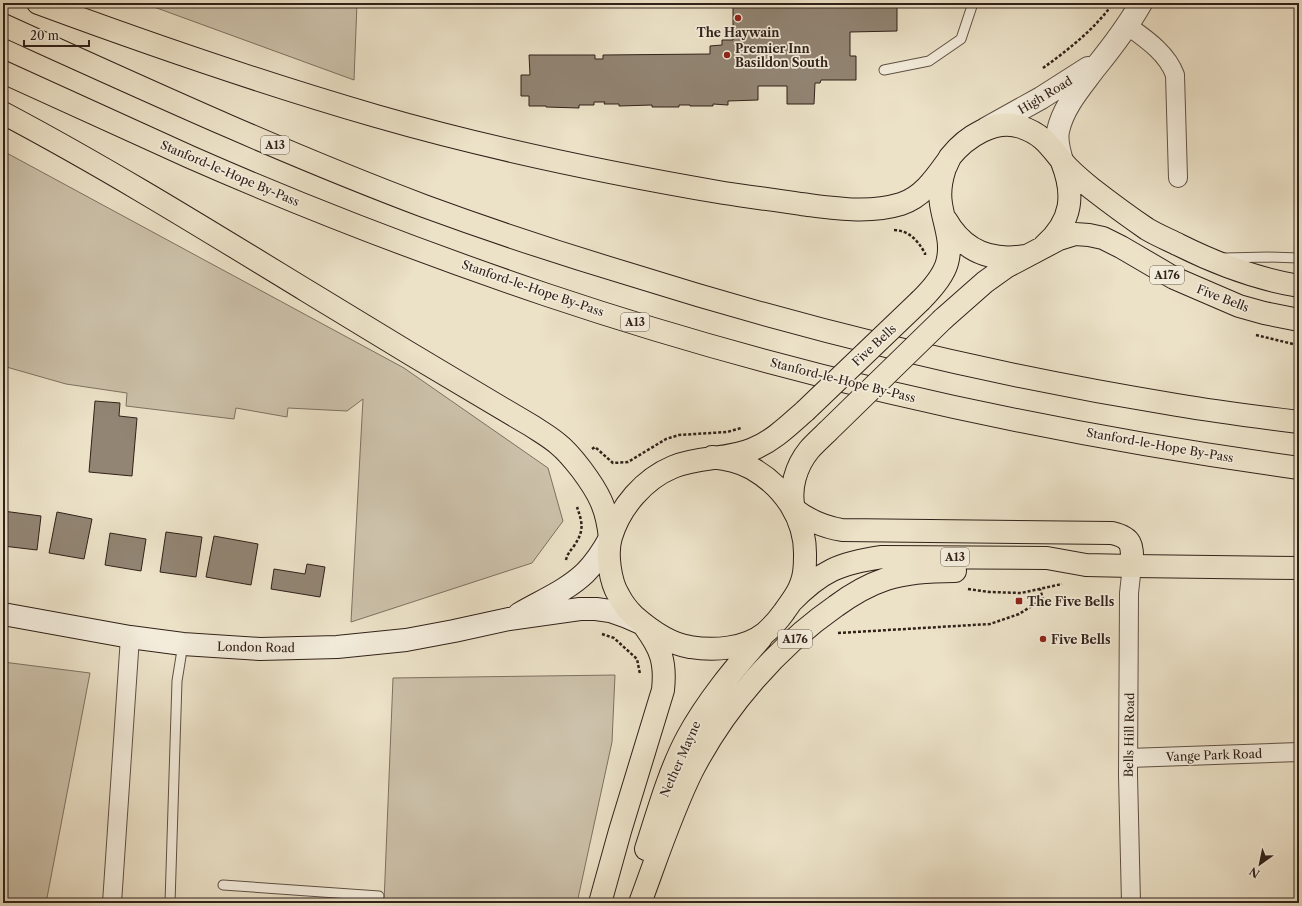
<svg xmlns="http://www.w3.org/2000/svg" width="1302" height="906" viewBox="0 0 1302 906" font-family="'Libre Caslon Text',serif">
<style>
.green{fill:#ccc1aa;stroke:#7e7162}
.building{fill:#928574;stroke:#312119}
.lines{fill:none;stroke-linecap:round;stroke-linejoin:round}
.service-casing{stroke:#605145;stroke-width:11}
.minor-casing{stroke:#605145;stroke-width:20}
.tertiary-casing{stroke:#605145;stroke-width:24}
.secondary-casing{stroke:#312119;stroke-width:24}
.primary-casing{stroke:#312119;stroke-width:24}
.trunk-casing{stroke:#312119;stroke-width:24}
.path{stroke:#312119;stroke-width:2.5;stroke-dasharray:3 2;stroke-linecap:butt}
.service{stroke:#f3ecdb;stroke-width:9}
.minor{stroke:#f3ecdb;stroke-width:18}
.tertiary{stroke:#f3ecdb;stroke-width:22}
.secondary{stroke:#f3ecdb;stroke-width:22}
.primary{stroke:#ece2c8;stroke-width:22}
.trunk{stroke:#ece2c8;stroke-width:22}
.primary-bridge-casing{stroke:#312119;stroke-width:24;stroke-linecap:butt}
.primary-bridge{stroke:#ece2c8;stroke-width:22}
.poi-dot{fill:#8f2418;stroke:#f3ecdb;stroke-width:1.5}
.labels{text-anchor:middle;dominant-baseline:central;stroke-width:3.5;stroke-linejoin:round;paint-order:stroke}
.shield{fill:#f3ecdb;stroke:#6b5e53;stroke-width:1}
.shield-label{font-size:11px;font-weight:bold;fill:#312119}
.poi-label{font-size:12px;font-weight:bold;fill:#312119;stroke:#f3ecdb;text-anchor:start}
.street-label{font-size:12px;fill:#312119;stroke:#f3ecdb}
</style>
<rect width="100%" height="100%" fill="#ece2c8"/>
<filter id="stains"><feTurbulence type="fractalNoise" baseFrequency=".005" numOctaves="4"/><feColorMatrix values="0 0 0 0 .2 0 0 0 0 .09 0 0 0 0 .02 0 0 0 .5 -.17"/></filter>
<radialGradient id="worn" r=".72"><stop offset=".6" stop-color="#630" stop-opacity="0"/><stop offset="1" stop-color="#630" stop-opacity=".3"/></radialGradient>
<path class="green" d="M143,3H357L354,80Z
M3,151L404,368L548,468L563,521L532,563L351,622L363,399L347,411L288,408L287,417L236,408L234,419L126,406L127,393L66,384L3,366Z
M3,662L90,673L46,903H3Z
M615,675L612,742L577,903H384L393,678Z"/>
<path class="building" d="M733,3H897V31L850,32V56H856V80H821L820,83H815L814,104H787V86H758V100L728,101V105L713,104V106H690V105H679V107H652V105L619,106V104H604L605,102H594V105H579V108L546,107V106H529V96H521V75H530L529,55H595V59H603V55L710,54V46L722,45V40H733Z
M95,401L120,403L119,416L137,418L132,476L89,472Z
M3,511L41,516L37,550L3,546Z
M57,512L92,519L84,559L49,553Z
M166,532L202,537L196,577L160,572Z
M110,533L146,539L141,571L105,565Z
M214,536L258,544L251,585L206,577Z
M307,564L325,567L320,597L271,589L274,569L305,574Z"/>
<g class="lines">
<g class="service-casing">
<path id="service" d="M884,70L929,61L961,39L973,3
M1225,258L1268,257L1299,258
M223,885L379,896
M170,903L177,681L183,644"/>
</g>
<g class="minor-casing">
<path id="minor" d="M1128,26C1146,39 1167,53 1175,75L1178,178
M1129,758L1299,752
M112,903L130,637
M1131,903L1128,775L1129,593L1132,566"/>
</g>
<g class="tertiary-casing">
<path id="tertiary" d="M987,128L1041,98L1088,68
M1062,161C1059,151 1056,141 1058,131C1063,107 1081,87 1095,68C1112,47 1128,26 1141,3"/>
</g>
<g class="secondary-casing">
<path id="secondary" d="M3,614L130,637L183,644L260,649L337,647L406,640L454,631L509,619L580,609H596L610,611L627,617L643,624
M519,614C541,601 566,591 585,573C595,563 603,551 610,538"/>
</g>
<g class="primary-casing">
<path id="primary" d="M946,220C963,250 989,262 1024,256
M1045,245C1072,221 1075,195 1062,162
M921,300C931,290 943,277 947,263C953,242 944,224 941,204C939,192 941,180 945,168C947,165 948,161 950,157C966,137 995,118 1021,127C1042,134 1049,145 1062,161C1070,171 1081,180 1091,188C1109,202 1128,216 1147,229C1157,235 1169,240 1179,245C1217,264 1257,279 1299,286
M943,319L985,282L1006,267L1059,239L1075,234L1089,235L1103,238L1121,247L1174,278L1239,306L1264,313L1299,320
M712,457C726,459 740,461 753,469C784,487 806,519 805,556C805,566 805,575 801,584C798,594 790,603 784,612C779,619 772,627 765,633C745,649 714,651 690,647C669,644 650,630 634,616C628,610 623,604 619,596C610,582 606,553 611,537C620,507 644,479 673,467C699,456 728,460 753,449C773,441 789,425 805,411
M794,509C789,489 796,466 809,450C814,444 821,438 827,432
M791,602C821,571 840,563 882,557L1047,558L1086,565L1132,566C1132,547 1134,538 1112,533L842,530C823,527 809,521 794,509
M646,849C658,812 669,772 687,738C707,701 734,669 761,638
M600,903L620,831L663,690C666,662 661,649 645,627
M640,903C656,860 672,811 692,771C725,707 777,647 836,606C851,595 868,585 886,579C908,572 933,571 955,571"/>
</g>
<g class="trunk-casing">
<path id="trunk" d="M38,3C149,44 262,83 376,116C490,149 607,173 724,193C750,197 775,200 801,204C834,208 868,214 901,204C923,197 936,177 949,159
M3,25C142,88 281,152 424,206C492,231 562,254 632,275C810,331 992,375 1177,405C1218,412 1258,417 1299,422
M3,72C65,100 127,129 190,157C306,208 426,254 547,295C791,377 1044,433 1299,468
M3,113C107,168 207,230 307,291C382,337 457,382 532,426C541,432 550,437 558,444C567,451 574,460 581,469C599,493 607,508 610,538
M1132,566L1299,568"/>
</g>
<path class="path" d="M1043,68C1068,50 1096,28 1113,3
M894,230C910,231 917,240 925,253V255
M1256,335L1293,344H1299
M592,449L595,447L613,463L628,462L666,439L679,435L727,432L741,428
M566,560C567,555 570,551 574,546C584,531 583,524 577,507
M968,589L989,592L1021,593L1062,584
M838,633L990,624L1019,614L1043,599L1040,589
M602,634L614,638L637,659L640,674"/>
<use href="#service" class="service"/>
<use href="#minor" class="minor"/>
<use href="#tertiary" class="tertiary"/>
<use href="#secondary" class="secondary"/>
<use href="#primary" class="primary"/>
<use href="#trunk" class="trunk"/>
<g class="primary-bridge-casing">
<path id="primary-bridge" d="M805,411L921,300
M827,432L943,319"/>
</g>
<use href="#primary-bridge" class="primary-bridge"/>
</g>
<g class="poi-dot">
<circle cx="738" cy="18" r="4"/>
<circle cx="727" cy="55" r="4"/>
<rect x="1015" y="597" width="8" height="8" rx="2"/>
<circle cx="1043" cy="639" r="4"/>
</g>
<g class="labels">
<g class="shield">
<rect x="261" y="136" width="28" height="18" rx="3"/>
<rect x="1150" y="266" width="34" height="18" rx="3"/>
<rect x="621" y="313" width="28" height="18" rx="3"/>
<rect x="941" y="548" width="28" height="18" rx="3"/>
<rect x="778" y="630" width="34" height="18" rx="3"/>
</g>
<g class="shield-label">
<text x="275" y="145">A13</text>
<text x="1167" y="275">A176</text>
<text x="635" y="322">A13</text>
<text x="955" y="557">A13</text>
<text x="795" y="639">A176</text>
</g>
<g class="poi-label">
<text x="738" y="32" text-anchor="middle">The Haywain</text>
<text x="735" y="48">Premier Inn<tspan x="735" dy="14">Basildon South</tspan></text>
<text x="1027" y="601">The Five Bells</text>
<text x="1051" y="639">Five Bells</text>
</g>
<g class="street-label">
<text transform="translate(1045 95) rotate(-31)">High Road</text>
<text transform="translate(230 173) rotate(23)">Stanford-le-Hope By-Pass</text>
<text transform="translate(533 288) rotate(19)">Stanford-le-Hope By-Pass</text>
<text transform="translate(1223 298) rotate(21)">Five Bells</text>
<text transform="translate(874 345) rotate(-43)">Five Bells</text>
<text transform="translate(843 380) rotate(14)">Stanford-le-Hope By-Pass</text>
<text transform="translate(1160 445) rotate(10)">Stanford-le-Hope By-Pass</text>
<text transform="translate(256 647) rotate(1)">London Road</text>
<text transform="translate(1129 735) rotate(-89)">Bells Hill Road</text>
<text transform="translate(1214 755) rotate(-2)">Vange Park Road</text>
<text transform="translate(680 759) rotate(-66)">Nether Mayne</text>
</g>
</g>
<rect width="1302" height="906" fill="none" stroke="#ece2c8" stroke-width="16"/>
<rect x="4" y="4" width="1294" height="898" fill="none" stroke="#312119" stroke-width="2"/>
<rect x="8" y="8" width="1286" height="890" fill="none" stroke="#312119"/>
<g transform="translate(1260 864) rotate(213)" stroke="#f3ecdb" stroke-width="3" paint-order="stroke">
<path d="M0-3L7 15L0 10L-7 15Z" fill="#312119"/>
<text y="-6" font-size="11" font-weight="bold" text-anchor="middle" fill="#312119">N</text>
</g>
<path d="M24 40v6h65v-6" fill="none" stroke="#312119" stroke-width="2"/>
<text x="30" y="40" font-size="12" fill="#312119" stroke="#f3ecdb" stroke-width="3" paint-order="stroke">20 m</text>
<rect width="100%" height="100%" filter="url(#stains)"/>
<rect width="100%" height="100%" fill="url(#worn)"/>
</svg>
